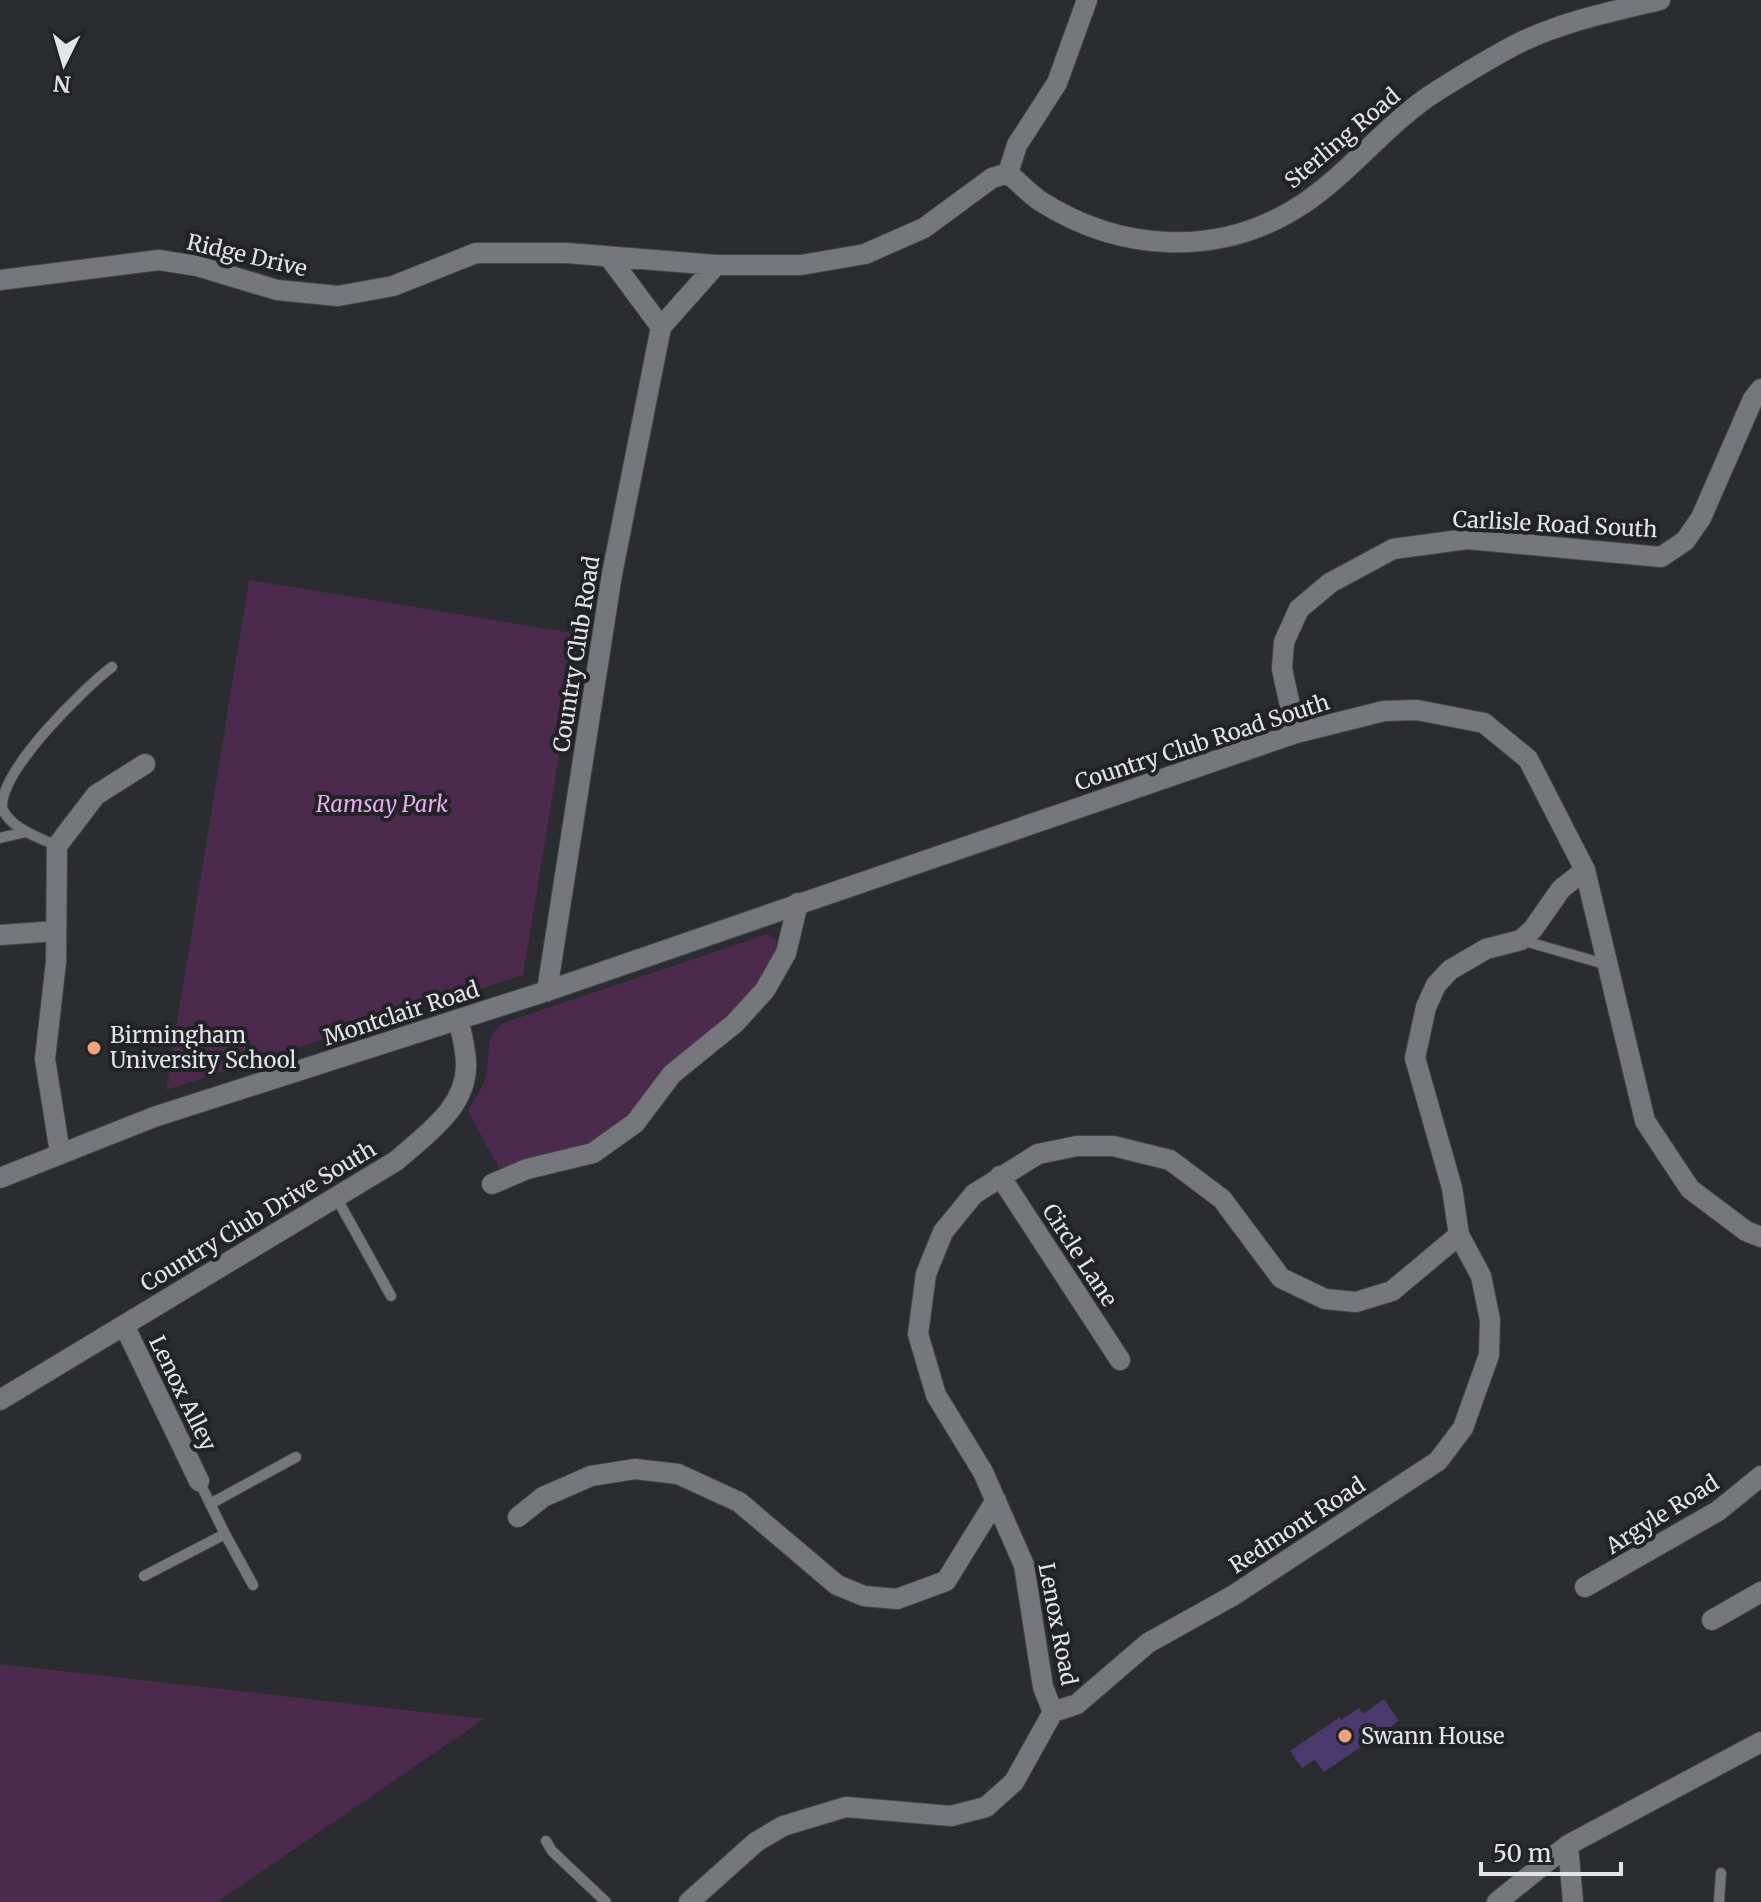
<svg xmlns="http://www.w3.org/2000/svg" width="1761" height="1902" viewBox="0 0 1761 1902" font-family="Merriweather,serif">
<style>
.green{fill:#4b2a4d}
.building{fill:#4b3b6c}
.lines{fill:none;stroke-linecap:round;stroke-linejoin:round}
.service-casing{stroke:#45474a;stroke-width:12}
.minor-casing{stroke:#45474a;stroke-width:22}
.tertiary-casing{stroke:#45474a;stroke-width:22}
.secondary-casing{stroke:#45474a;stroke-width:22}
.service{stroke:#76777c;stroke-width:10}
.minor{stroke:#76777c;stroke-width:20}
.tertiary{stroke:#76777c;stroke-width:20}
.secondary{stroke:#76777c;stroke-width:20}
.poi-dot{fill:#f0a27a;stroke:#212326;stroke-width:3}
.labels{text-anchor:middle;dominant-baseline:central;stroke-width:8;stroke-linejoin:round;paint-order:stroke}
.street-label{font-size:22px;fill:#e3e4e7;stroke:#212326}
.park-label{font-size:22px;font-style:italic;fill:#e9abed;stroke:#212326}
.poi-label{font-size:22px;fill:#e3e4e7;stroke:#212326;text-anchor:start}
</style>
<rect width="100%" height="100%" fill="#2b2c30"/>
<path class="green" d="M249,580L579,634L523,975L166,1090Z
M768,934L776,940L777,952L769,976L609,1136L567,1151L499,1168L468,1111C473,1101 480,1092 484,1082C492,1061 482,1037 503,1023Z
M0,1664L484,1719L217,1902H0Z"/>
<path class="building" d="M1384,1699L1399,1721L1324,1772L1315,1760L1302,1768L1290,1751L1340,1717L1341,1720L1359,1708L1363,1714Z"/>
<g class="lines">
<g class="service-casing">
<path id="service" d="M0,838L26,832
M57,846C38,837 11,829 2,808C0,770 84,688 112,667
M1521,940L1608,965
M336,1197L391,1296
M210,1504L296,1457
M225,1534L253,1585
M144,1576L225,1534L199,1481
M546,1841L552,1851L606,1902
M1719,1902L1721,1873"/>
</g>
<g class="minor-casing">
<path id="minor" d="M1008,173C1018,182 1029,193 1040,201C1122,253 1221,258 1303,204C1351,172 1389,121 1437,91C1464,74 1493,56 1521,42C1565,21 1614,11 1660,0
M609,257L661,327
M0,280L159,260L197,266L277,290L338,296L393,286L476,253H567L716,265H801L865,254L924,228L992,178L1008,173L1017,145L1057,83L1087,0
M0,935L56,931
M547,991L612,574L661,327L716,265
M60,1153L45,1059L56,962L57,846L96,795L145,764
M1000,1176L1120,1360
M492,1184L527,1169L593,1153L635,1123L672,1074L735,1023L765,990L786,953L798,903
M124,1325L199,1481
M0,1400L396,1161C425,1135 468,1107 466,1063C466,1049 461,1034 459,1020
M518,1517L543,1497L591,1476L635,1469L678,1474L739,1502L837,1585L864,1596L897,1599L946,1581L996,1500
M1585,1587L1718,1511L1761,1476
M1712,1620L1761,1592
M1053,1712L1043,1687L1024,1565L983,1472L936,1395L918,1334L926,1274L943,1232L974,1194L1038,1154L1077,1146H1113L1170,1160L1222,1199L1281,1278L1325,1299L1356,1302L1392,1291L1459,1235
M1568,1845L1573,1902
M689,1902L756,1842L783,1826L846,1807L951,1816L986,1807L1014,1782L1053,1712L1077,1704L1148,1643L1234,1595L1438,1461L1463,1428L1489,1355L1490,1320L1481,1276L1459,1235L1452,1188L1415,1058L1426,1007L1436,985L1450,970L1486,949L1521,940L1533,929L1561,889L1585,870
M1497,1902L1568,1845L1761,1742"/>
</g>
<g class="tertiary-casing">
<path id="tertiary" d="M1296,733L1282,669L1284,642L1299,609L1330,583L1393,549L1467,539L1661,557L1685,541L1701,518L1753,399L1761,389"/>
</g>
<g class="secondary-casing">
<path id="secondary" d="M0,1178L154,1117L547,991L1296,733L1384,711L1417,710L1484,723L1528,759L1585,870L1645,1121L1690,1189L1746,1231L1761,1237"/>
</g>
<use href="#service" class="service"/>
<use href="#minor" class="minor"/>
<use href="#tertiary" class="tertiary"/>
<use href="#secondary" class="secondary"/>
</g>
<g class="poi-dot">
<circle cx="94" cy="1048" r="8"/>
<circle cx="1345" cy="1736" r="8"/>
</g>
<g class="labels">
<g class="street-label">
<text transform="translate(1342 138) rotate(-40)">Sterling Road</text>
<text transform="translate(247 255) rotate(13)">Ridge Drive</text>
<text transform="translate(1555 524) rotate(3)">Carlisle Road South</text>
<text transform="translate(576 654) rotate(-81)">Country Club Road</text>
<text transform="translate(1202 742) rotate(-18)">Country Club Road South</text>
<text transform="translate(401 1013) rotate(-18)">Montclair Road</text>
<text transform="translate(258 1216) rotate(-31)">Country Club Drive South</text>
<text transform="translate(1080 1255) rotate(57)">Circle Lane</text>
<text transform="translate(183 1393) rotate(64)">Lenox Alley</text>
<text transform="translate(1662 1514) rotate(-32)">Argyle Road</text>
<text transform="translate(1297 1525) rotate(-33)">Redmont Road</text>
<text transform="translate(1058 1624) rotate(79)">Lenox Road</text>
</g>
<g class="park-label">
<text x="382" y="804">Ramsay Park</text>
</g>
<g class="poi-label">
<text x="110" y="1035">Birmingham<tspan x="110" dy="25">University School</tspan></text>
<text x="1361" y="1736">Swann House</text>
</g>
</g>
<g transform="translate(64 64) rotate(185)" stroke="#212326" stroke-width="6" paint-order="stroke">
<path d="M0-6L14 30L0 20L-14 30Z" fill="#e3e4e7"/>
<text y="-12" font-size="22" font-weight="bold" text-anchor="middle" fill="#e3e4e7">N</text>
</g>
<path d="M1481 1862v12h140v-12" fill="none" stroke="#e3e4e7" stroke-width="4"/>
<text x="1493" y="1862" font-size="24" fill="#e3e4e7" stroke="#212326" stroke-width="6" paint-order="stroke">50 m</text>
</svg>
